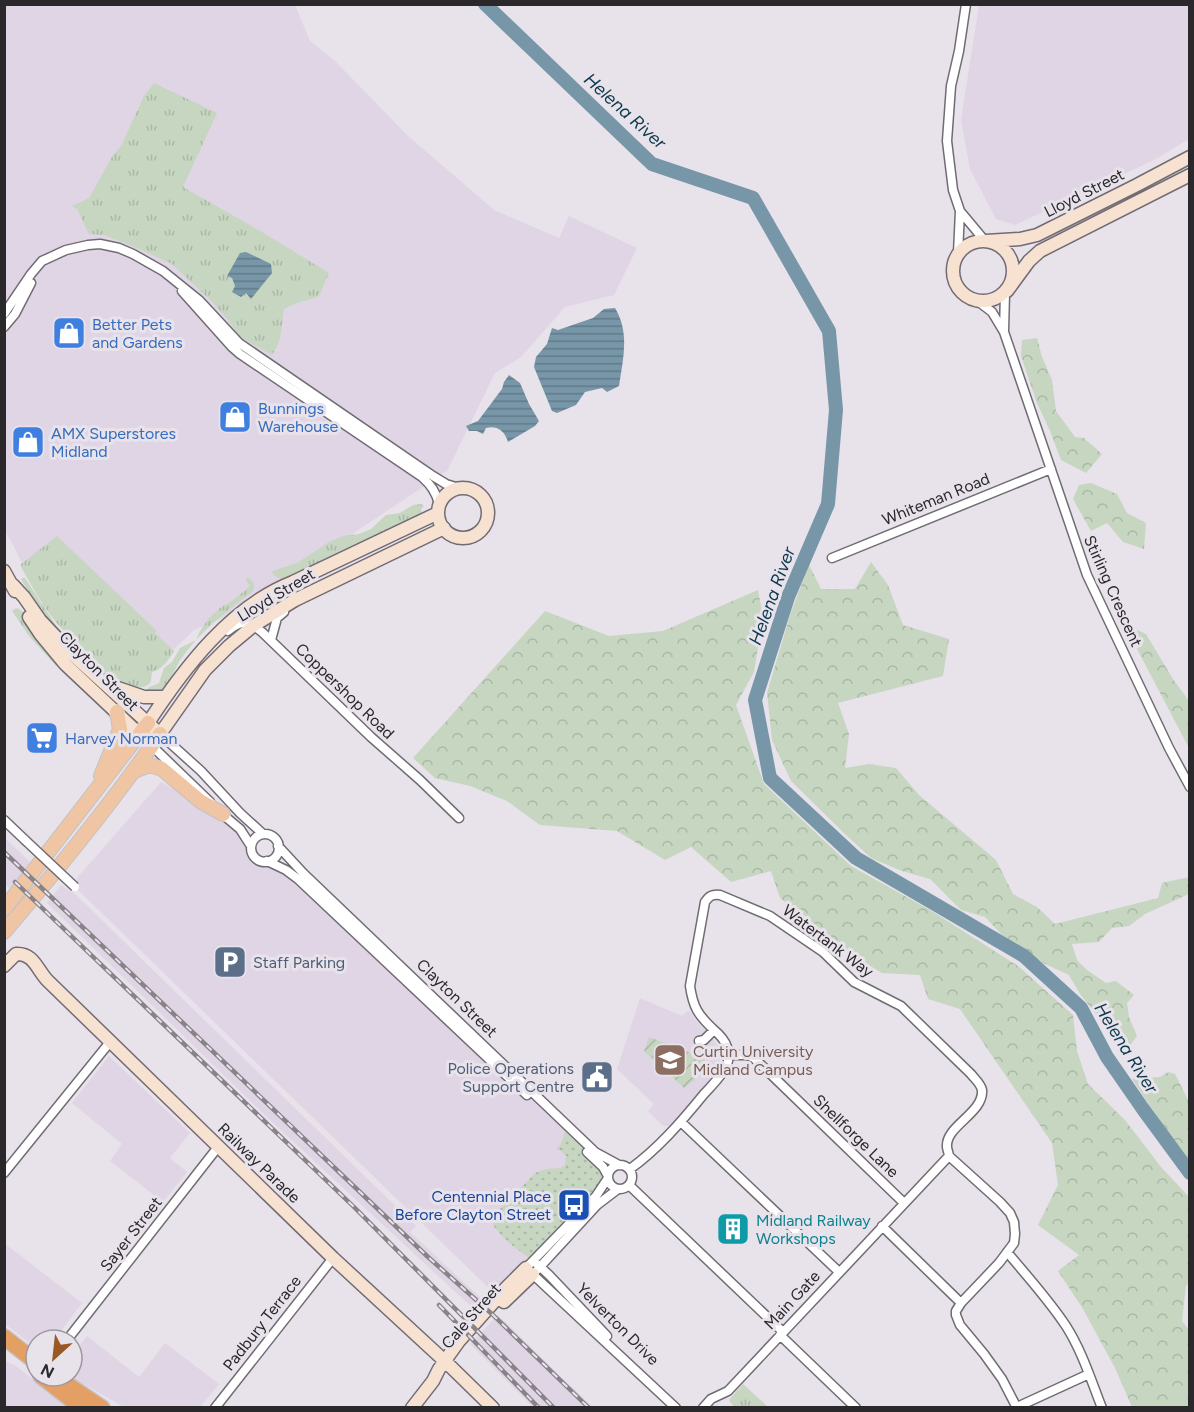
<svg xmlns="http://www.w3.org/2000/svg" width="1194" height="1412" viewBox="0 0 1194 1412" font-family="Figtree,sans-serif">
<style>
.built{fill:#e0d5e5}
.grass{fill:url(#grass-tufts)}
.forest{fill:url(#forest-crowns)}
.park{fill:url(#park-dots)}
.garden{fill:url(#garden-furrows)}
.water{fill:url(#water-rules)}
.lines{fill:none;stroke-linecap:round;stroke-linejoin:round}
.river{stroke:#7796a8;stroke-width:14}
.street-casing{stroke:#716c74;stroke-width:11}
.secondary-casing{stroke:#716c74;stroke-width:15}
.primary-casing{stroke:#c3c3c4;stroke-width:16}
.highway-casing{stroke:#c3c3c4;stroke-width:18}
.street{stroke:#fff;stroke-width:8}
.secondary{stroke:#f7e2d1;stroke-width:12}
.primary{stroke:#efc5a3;stroke-width:14}
.highway{stroke:#e49f65;stroke-width:15}
.rail-casing{stroke:#878389;stroke-width:4.5}
.rail{stroke:#e8e2eb;stroke-width:2;stroke-dasharray:7;stroke-linecap:butt}
.street-bridge-casing{stroke:#716c74;stroke-width:11;stroke-linecap:butt}
.street-bridge{stroke:#fff;stroke-width:8}
.labels{text-anchor:middle;dominant-baseline:central;stroke-width:6;stroke-linejoin:round;paint-order:stroke}
.street-label{font-size:16px;fill:#2a282b;stroke:#e8e2eb}
.shop-label{font-size:16px;fill:#366cbe;stroke:#e8e2eb;text-anchor:start}
.service-label{font-size:16px;fill:#4e5e75;stroke:#e8e2eb;text-anchor:start}
.education-label{font-size:16px;fill:#785e54;stroke:#e8e2eb;text-anchor:start}
.transit-label{font-size:16px;fill:#164399;stroke:#e8e2eb;text-anchor:end}
.culture-label{font-size:16px;fill:#0d838f;stroke:#e8e2eb;text-anchor:start}
.water-label{font-size:18px;font-style:italic;fill:#0c394d;stroke:#e8e2eb}
</style>
<defs>
<pattern id="grass-tufts" width="24" height="20" patternUnits="userSpaceOnUse" patternTransform="scale(1.5)"><rect width="24" height="20" fill="#c6d6c1"/><path d="M3 7l-1-3M5 7V3M7 7l1-3M15 17l-1-3M17 17v-4M19 17l1-3" fill="none" stroke="#aab8a6"/></pattern>
<pattern id="forest-crowns" width="20" height="18" patternUnits="userSpaceOnUse" patternTransform="scale(1.5)"><rect width="20" height="18" fill="#c6d6c1"/><path d="M2 6a3 3 0 1 1 6 0M12 15a3 3 0 1 1 6 0" fill="none" stroke="#aab8a6"/></pattern>
<pattern id="park-dots" width="8" height="8" patternUnits="userSpaceOnUse" patternTransform="scale(1.5)"><rect width="8" height="8" fill="#c6d6c1"/><path d="M2 2h.1M6 6h.1" fill="none" stroke="#aab8a6" stroke-width="1.8" stroke-linecap="round"/></pattern>
<pattern id="garden-furrows" width="10" height="10" patternUnits="userSpaceOnUse" patternTransform="scale(1.5)"><rect width="10" height="10" fill="#c6d6c1"/><path d="M-1 1l2-2M0 10L10 0M9 11l2-2" fill="none" stroke="#aab8a6"/></pattern>
<pattern id="water-rules" width="6" height="5" patternUnits="userSpaceOnUse" patternTransform="scale(1.5)"><rect width="6" height="5" fill="#7796a8"/><path d="M0 2.5h6" fill="none" stroke="#627a89"/></pattern>
</defs>
<rect width="100%" height="100%" fill="#e8e2eb"/>
<path class="built" d="M5,5H295L310,41L336,62L407,135L494,210L559,238L569,216L637,248L614,295L565,307L521,357L495,373L447,471L232,614L194,630L170,653L30,580L13,545L5,531Z
M979,5H1189V139L1156,159L1015,225L996,219L970,169L961,120Z
M161,782L223,814L251,846L252,852L256,858L263,861H267L298,879L597,1161L608,1176L498,1297L75,887L78,877Z
M5,838L30,862L10,889L5,884Z
M61,885L76,895L416,1226L410,1232L485,1302L477,1312L272,1122L47,903Z
M640,998L682,1016L689,1010L697,1022L718,1045L721,1051L719,1063L714,1074L671,1126H667L662,1125L648,1111L654,1104L617,1069Z
M109,1056L190,1133L170,1158L187,1172L163,1202L110,1161L122,1144L72,1103Z
M4,1243L82,1303L54,1340H36V1348L5,1324Z
M498,1315L561,1377L593,1407H533L470,1344Z
M87,1336L139,1377L165,1343L219,1384L200,1407H124L69,1376H72V1354Z
M5,1361L16,1366L68,1407H5Z"/>
<path class="grass" d="M154,83L217,113L183,187L262,232L329,273L319,296C307,301 295,302 284,309C281,327 283,340 272,355L240,337L228,320L213,303L172,264L130,245L104,235L89,234L77,209L72,206L89,198L113,155L121,146L144,96Z
M421,504L424,506L421,509L422,512L421,515L287,578C280,579 274,578 272,571L297,563L329,542L343,536L359,534L371,529L386,515L400,513L413,505Z
M57,536L157,631L155,633L174,651C169,659 162,670 152,672C152,672 151,681 151,681C144,695 115,682 107,675C104,673 104,671 102,667C89,654 74,642 61,628C45,610 32,587 20,565Z
M23,578H25L57,627L98,666L103,674L58,633L30,599L31,596L21,579Z
M248,578C254,580 256,587 252,592C227,611 199,632 181,659C175,667 168,689 158,693C155,695 152,694 149,695L147,690L149,687L155,685L159,683L164,668L172,662L180,648L196,640L200,631L209,618L220,608L232,601L250,586L245,579Z
M16,608L19,609L24,613L57,664L56,666L29,636L12,611Z
M743,1384L768,1407H734L729,1400Z"/>
<path class="forest" d="M1037,338L1042,357L1052,380L1056,411L1075,437L1084,438L1102,454L1086,473L1061,460L1050,431L1037,403L1021,356L1022,340Z
M1091,483L1117,494L1127,513L1146,523L1144,549L1123,542L1107,523L1091,531L1073,499L1079,485Z
M871,562L888,585L903,625L949,639L943,676L838,703L849,734L845,768L869,764L896,768L919,795L996,860L1013,894L1037,907L1055,924L1158,898L1162,883L1189,877V894L1145,914L1129,926L1112,928L1099,942L1072,944L1077,960L1087,970L1106,983L1116,981L1134,995L1127,1003L1129,1017L1137,1036L1128,1048L1113,1043L1102,1022L1080,994L1069,975L1043,963L1002,935L985,917L961,910L930,879L902,871L871,858L846,835L791,781L772,740L767,693L791,612L809,565L821,589H855Z
M758,590L763,616L754,672L736,705L764,784L851,866L930,910L1018,966L1073,1015L1077,1051L1088,1084L1125,1120L1161,1167L1189,1197V1282L1186,1286L1182,1321L1189,1330V1407H1132L1115,1368L1083,1309L1058,1271L1079,1255L1038,1225L1058,1185L1052,1143L960,1009L928,999L920,975L882,973L847,952L805,916L780,898L771,871L731,882L691,847L665,860L617,831L540,825L507,801L470,786L435,778L413,758L545,611L609,636L663,631Z
M1137,630L1146,634L1173,679L1189,701V748L1137,649Z
M1168,1072L1175,1074L1189,1102V1164L1132,1079L1160,1077Z"/>
<path class="park" d="M565,1131L597,1161L608,1178L534,1261C519,1251 503,1240 493,1225L496,1213L535,1173L546,1169L560,1168L565,1165L566,1156L560,1150H556L562,1142Z"/>
<path class="garden" d="M649,1037L705,1058C701,1072 696,1080 684,1088L644,1051Z"/>
<path class="water" d="M246,252L271,264L272,273L251,299L246,293L241,297L232,292L235,286L232,278L227,276L240,253Z
M615,308C630,333 623,359 619,386L607,392L602,388L585,392L576,405L557,413L552,411L534,367L536,357L547,344L552,328L558,330L593,318L604,309Z
M509,375L520,383L529,404L539,421L535,426L508,442C505,431 497,425 486,428L483,434L477,431H469L466,426L478,421L502,389L504,382Z"/>
<g class="lines">
<path class="river" d="M485,4L652,164L753,198L829,331L836,410L828,504L788,597L755,700L770,778L856,858L1024,956L1081,1008L1107,1057L1143,1109L1190,1173"/>
<g class="street-casing">
<path id="street" d="M960,211L985,241
M958,253L960,211L953,190L947,141L951,86L959,51L966,4
M182,291L232,347L240,354L422,477C431,485 436,492 439,504
M979,302L992,312L1004,332L1087,575L1169,748L1190,787
M4,314L31,274L42,261L66,250L88,245L100,244L119,248L133,254L163,271L199,300L239,343L433,476L446,484L459,488
M4,327L15,314L31,283
M1004,331L1005,293
M832,558L1051,469
M228,631C243,619 247,621 262,632L371,737L420,780L459,818
M271,640L277,618L284,612
M160,734L201,771L240,813L263,834
M152,746L210,802
M221,813L240,829L251,846
M4,820L25,840
M251 848a14 14 0 1 1 28 0a14 14 0 1 1-28 0Z
M278,846L304,874L595,1152L619,1165
M267,861L286,870L298,879L527,1095
M699,1041L704,1040L714,1030
M729,1055H747L754,1058L904,1203
M681,1122L839,1272
M587,1152L603,1167L608,1176
M608 1177a12 12 0 1 1 24 0a12 12 0 1 1-24 0Z
M630,1169C658,1149 682,1121 704,1094C712,1085 722,1076 727,1065C729,1059 729,1053 727,1047C725,1040 719,1034 713,1029C698,1015 693,1007 690,986L705,902C709,896 712,894 720,895L770,916L823,952L854,982L901,1006L971,1074C975,1079 981,1084 982,1090C984,1113 945,1126 947,1147C947,1149 949,1154 949,1156L1000,1202L1010,1213L1014,1222L1015,1234L1014,1243L999,1263L961,1303L956,1311V1315L960,1325L984,1354L1002,1379L1017,1408
M4,1173L110,1042
M608,1178L596,1196L526,1268L676,1408
M629,1185L783,1332
M882,1226L961,1303
M1007,1252C1027,1276 1049,1300 1066,1326C1082,1351 1091,1380 1102,1408
M534,1261L549,1275L607,1336
M538,1269L597,1205L618,1189
M780,1335L856,1408
M67,1340L218,1147
M1017,1407L1089,1374
M215,1408L333,1258
M703,1408L711,1399L728,1391L949,1156"/>
</g>
<g class="secondary-casing">
<path id="secondary" d="M953 271a30 30 0 1 1 60 0a30 30 0 1 1-60 0Z
M986,241L1020,239L1037,235L1137,185L1190,157
M1007,291L1029,261L1040,251L1190,175
M438 513a25 25 0 1 1 50 0a25 25 0 1 1-50 0Z
M4,571L15,591
M13,585L24,597L40,620L72,654L160,734L205,670L229,646L253,626L295,600L444,528
M29,617L41,635L65,664L152,746
M112,686L144,697H165
M148,723C184,668 231,606 293,582L438,513
M4,966L16,954C34,953 37,970 48,981L333,1258L449,1365L493,1408
M504,1302L533,1274
M412,1408L433,1381L439,1369L459,1341L507,1287L526,1268"/>
</g>
<g class="primary-casing">
<path id="primary" d="M134,771L147,766H153L162,769L200,801L223,814
M101,776L120,729L117,712
M4,909L148,723
M4,932C59,868 112,803 160,734"/>
</g>
<g class="highway-casing">
<path id="highway" d="M4,1337L36,1362
M41,1376L82,1408
M55,1376L102,1408"/>
</g>
<use href="#street" class="street"/>
<use href="#secondary" class="secondary"/>
<use href="#primary" class="primary"/>
<use href="#highway" class="highway"/>
<g class="rail-casing">
<path id="rail" d="M4,852L428,1257L493,1315L589,1408
M15,882L354,1207L554,1408
M439,1305L539,1408"/>
</g>
<use href="#rail" class="rail"/>
<g class="street-bridge-casing">
<path id="street-bridge" d="M25,840L75,887"/>
</g>
<use href="#street-bridge" class="street-bridge"/>
</g>
<defs>
<g id="shop-square" transform="scale(1.725)"><rect x="-9" y="-9" width="18" height="18" rx="4" fill="#3f7fe0" stroke="#e8e2eb"/><path d="M-5-2.5h2.3a2.7 3.5 0 0 1 5.4 0H5L5.5 6h-11ZM-1.5-2.5h3a1.5 2.3 0 0 0-3 0Z" fill="#fff"/></g>
<g id="supermarket-square" transform="scale(1.725)"><rect x="-9" y="-9" width="18" height="18" rx="4" fill="#3f7fe0" stroke="#e8e2eb"/><path d="M-6-5.5h2.5l.6 2H6L4.5 2H-2.5L-4.4-4H-6ZM-1.5 3.2a1.3 1.3 0 1 0 .1 0ZM3 3.2a1.3 1.3 0 1 0 .1 0Z" fill="#fff"/></g>
<g id="parking-square" transform="scale(1.725)"><rect x="-9" y="-9" width="18" height="18" rx="4" fill="#5c6f8a" stroke="#e8e2eb"/><path d="M-3.5-5.5H1a3.5 3.5 0 0 1 0 7H-1V5.5H-3.5ZM-1-3.4V-.6H.8a1.4 1.4 0 0 0 0-2.8Z" fill="#fff"/></g>
<g id="university-square" transform="scale(1.725)"><rect x="-9" y="-9" width="18" height="18" rx="4" fill="#8d6e63" stroke="#e8e2eb"/><path d="M0-5L7-2L0 1L-7-2ZM-4 1L0 2.5L4 1V4Q0 6-4 4Z" fill="#fff"/></g>
<g id="civic-square" transform="scale(1.725)"><rect x="-9" y="-9" width="18" height="18" rx="4" fill="#5c6f8a" stroke="#e8e2eb"/><path d="M-.6-6.5H3V-4.5H.6V-3L4-1V1h2V6H-6V1h2V-1L-.6-3ZM-1.2 2.5V6h2.4V2.5Z" fill="#fff"/></g>
<g id="bus-square" transform="scale(1.725)"><rect x="-9" y="-9" width="18" height="18" rx="4" fill="#1a4fb4" stroke="#e8e2eb"/><path d="M-5-6H5V4H4V6H2V4H-2V6H-4V4H-5ZM-3.5-4V0h7V-4ZM-3.5 1.2v1.5H-2V1.2ZM2 1.2v1.5H3.5V1.2Z" fill="#fff"/></g>
<g id="building-square" transform="scale(1.725)"><rect x="-9" y="-9" width="18" height="18" rx="4" fill="#0f9aa8" stroke="#e8e2eb"/><path d="M-4-6H4V6H1V3H-1V6H-4ZM-2.5-4.3h1.7v1.8h-1.7ZM.8-4.3h1.7v1.8H.8ZM-2.5-1h1.7V.8h-1.7ZM.8-1h1.7V.8H.8Z" fill="#fff"/></g>
</defs>
<g fill-rule="evenodd">
<use href="#shop-square" x="69" y="333"/>
<use href="#shop-square" x="235" y="417"/>
<use href="#shop-square" x="28" y="442"/>
<use href="#supermarket-square" x="42" y="738"/>
<use href="#parking-square" x="230" y="962"/>
<use href="#university-square" x="670" y="1060"/>
<use href="#civic-square" x="597" y="1077"/>
<use href="#bus-square" x="574" y="1205"/>
<use href="#building-square" x="733" y="1229"/>
</g>
<g class="labels">
<g class="street-label">
<text transform="translate(1084 193) rotate(-27)">Lloyd Street</text>
<text transform="translate(936 499) rotate(-22)">Whiteman Road</text>
<text transform="translate(1113 591) rotate(66)">Stirling Crescent</text>
<text transform="translate(276 595) rotate(-31)">Lloyd Street</text>
<text transform="translate(99 671) rotate(45)">Clayton Street</text>
<text transform="translate(345 691) rotate(44)">Coppershop Road</text>
<text transform="translate(828 941) rotate(37)">Watertank Way</text>
<text transform="translate(457 998) rotate(44)">Clayton Street</text>
<text transform="translate(856 1136) rotate(44)">Shellforge Lane</text>
<text transform="translate(259 1163) rotate(44)">Railway Parade</text>
<text transform="translate(131 1234) rotate(-52)">Sayer Street</text>
<text transform="translate(792 1300) rotate(-47)">Main Gate</text>
<text transform="translate(471 1316) rotate(-49)">Cale Street</text>
<text transform="translate(262 1323) rotate(-52)">Padbury Terrace</text>
<text transform="translate(618 1324) rotate(45)">Yelverton Drive</text>
</g>
<g class="shop-label">
<text x="92" y="324">Better Pets<tspan x="92" dy="18">and Gardens</tspan></text>
<text x="258" y="408">Bunnings<tspan x="258" dy="18">Warehouse</tspan></text>
<text x="51" y="433">AMX Superstores<tspan x="51" dy="18">Midland</tspan></text>
<text x="65" y="738">Harvey Norman</text>
</g>
<g class="service-label">
<text x="253" y="962">Staff Parking</text>
<text x="574" y="1068" text-anchor="end">Police Operations<tspan x="574" dy="18">Support Centre</tspan></text>
</g>
<g class="education-label">
<text x="693" y="1051">Curtin University<tspan x="693" dy="18">Midland Campus</tspan></text>
</g>
<g class="transit-label">
<text x="551" y="1196">Centennial Place<tspan x="551" dy="18">Before Clayton Street</tspan></text>
</g>
<g class="culture-label">
<text x="756" y="1220">Midland Railway<tspan x="756" dy="18">Workshops</tspan></text>
</g>
<g class="water-label">
<text transform="translate(625 111) rotate(42)">Helena River</text>
<text transform="translate(772 596) rotate(-70)">Helena River</text>
<text transform="translate(1126 1048) rotate(58)">Helena River</text>
</g>
</g>
<rect width="1194" height="1412" fill="none" stroke="#2a282b" stroke-width="12"/>
<g transform="translate(54 1358) rotate(207)"><circle r="28" fill="#e8e2eb" stroke="#9c989e" stroke-width="1.5"/>
<path d="M0-4.5L10 22L0 15L-10 22Z" fill="#995824"/>
<text y="-9" font-size="16" font-weight="bold" text-anchor="middle" fill="#2a282b">N</text>
</g>
</svg>
